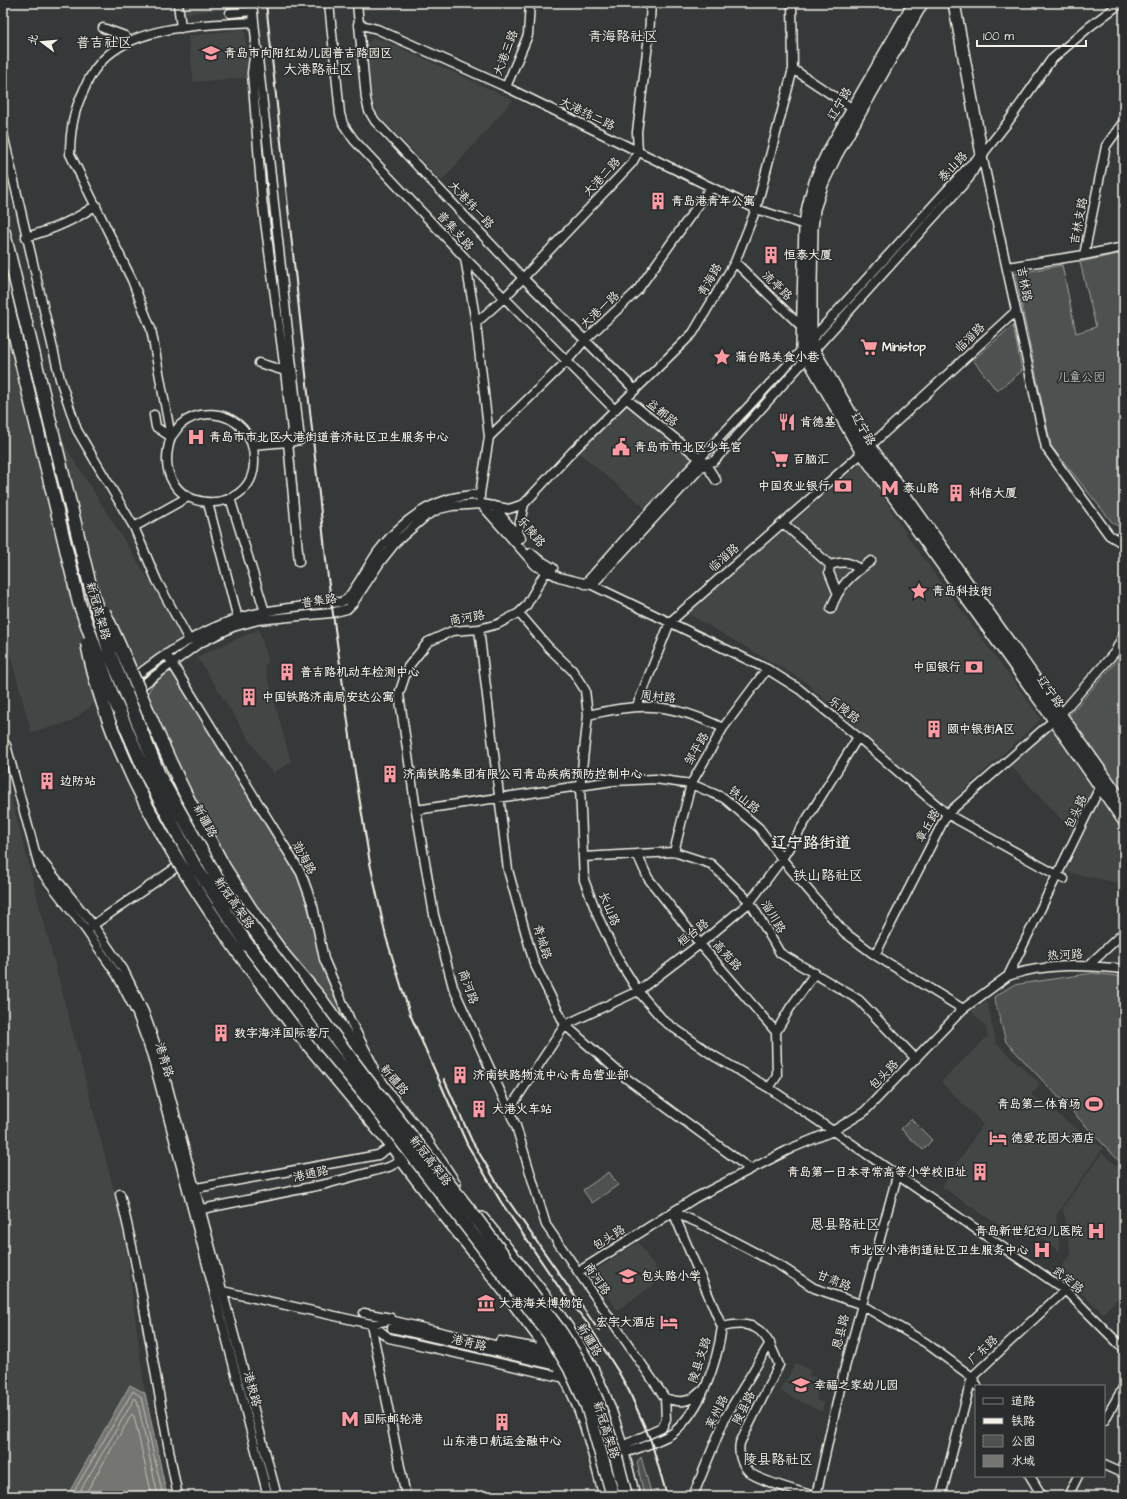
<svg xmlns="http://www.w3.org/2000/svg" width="1127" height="1499" viewBox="0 0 1127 1499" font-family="'Architects Daughter','LXGW WenKai TC',sans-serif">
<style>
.built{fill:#434645}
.green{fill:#4e514f;stroke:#a1a19c}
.water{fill:#757572;stroke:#a8a7a1}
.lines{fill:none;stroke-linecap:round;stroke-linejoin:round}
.shore{stroke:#c1bfb9;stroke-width:1}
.minor-casing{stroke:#f4f1e8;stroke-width:11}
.major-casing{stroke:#f4f1e8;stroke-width:14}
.highway-casing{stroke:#f4f1e8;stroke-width:15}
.minor{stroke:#2a2d2e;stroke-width:8}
.major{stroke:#2a2d2e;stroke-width:11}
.highway{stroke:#2a2d2e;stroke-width:12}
.rail{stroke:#f4f1e8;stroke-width:2}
.highway-bridge-casing{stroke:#f4f1e8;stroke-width:15;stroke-linecap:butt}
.highway-bridge{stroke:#2a2d2e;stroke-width:12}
.labels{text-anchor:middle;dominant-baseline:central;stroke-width:3;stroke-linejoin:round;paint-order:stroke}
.poi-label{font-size:12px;font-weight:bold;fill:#f4f1e8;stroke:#2a2d2e;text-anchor:start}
.street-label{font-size:12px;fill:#f4f1e8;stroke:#2a2d2e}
.park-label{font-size:12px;fill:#bab9b2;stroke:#2a2d2e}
.quarter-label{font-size:14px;fill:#f4f1e8;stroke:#2a2d2e}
.district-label{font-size:16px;font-weight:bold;fill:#f4f1e8;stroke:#2a2d2e}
</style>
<rect width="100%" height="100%" fill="#363939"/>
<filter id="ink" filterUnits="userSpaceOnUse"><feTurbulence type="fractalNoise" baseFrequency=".025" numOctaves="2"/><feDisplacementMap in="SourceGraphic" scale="8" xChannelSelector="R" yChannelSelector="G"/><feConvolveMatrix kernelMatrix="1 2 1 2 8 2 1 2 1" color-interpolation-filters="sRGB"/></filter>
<g filter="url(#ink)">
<path class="built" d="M182,3H243V7L183,14Z
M245,29L248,77L194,82L188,36Z
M373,38L383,40L513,100L442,181L377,114L372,98L367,44Z
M3,267L31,374L67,449L184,636L70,722L31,732L3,627Z
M626,405L692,459L645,508L579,453Z
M862,463L910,540L1041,719L946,806L804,681L687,613Z
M259,629L268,663L264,665L291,762L273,773L265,764L197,657Z
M1053,727L1097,785L1074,833L1009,764Z
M3,766L123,1225L145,1393L130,1386L67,1496H3Z
M1100,798L1124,831V884L1066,872Z
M987,1001L996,1043L1040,1084L1031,1095L1103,1148L1056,1215L1060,1251L1025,1228L1019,1239L942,1187L983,1124L941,1082L988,1036L986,1027L971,1011Z
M1102,1153L1124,1172V1293L1103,1313L1058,1272L1071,1254L1063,1208Z
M638,1242L663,1279L617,1310L592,1273Z
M796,1363L810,1370L809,1376L821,1378L816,1400L824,1403L822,1412L780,1391Z"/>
<path class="green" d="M1124,253V530L1112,522L1051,446L1015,274L1062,265L1076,333L1096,327L1080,262Z
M1013,325L1022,371L997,391L973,360Z
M1124,650V799L1064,721L1121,656Z
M169,672L175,673L294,866L300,881L326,973L350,1028L262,917L211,836L147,697C150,684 158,679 169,672Z
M1093,973L1124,977V1166L1006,1042L994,997L1013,985Z
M911,1119L932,1140L923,1150L901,1129Z
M609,1172L618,1185L592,1203L583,1190Z
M641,1457L652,1496H644L637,1462Z"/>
<path class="water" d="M130,1385L145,1393L167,1496H67Z"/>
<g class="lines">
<path class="shore" d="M71,1496L133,1391L141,1397L163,1496
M77,1496L135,1398L137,1400L158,1496
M84,1496L132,1414L134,1416L152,1496"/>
<g class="minor-casing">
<path id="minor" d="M178,3L181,28
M252,3L256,40L252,73L262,199L285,371
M329,3L340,114L343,124L354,140L465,258L615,410
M357,3L366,99L369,111L375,121L523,278L635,390
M230,13L253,11
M358,24L377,29L506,87L756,209L805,225
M103,28L125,36L128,43
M256,40L300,440L288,442L299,562
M793,69L853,109
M506,87L528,35L530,3
M3,134L60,379L77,430L134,527L157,581L189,640
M982,155L1046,448L1109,535L1124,544
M26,237C52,230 74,221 96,205
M1084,255L1124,247
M465,258L476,323L489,437L480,494V498
M735,262L804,329
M1007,267L1084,255L1106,146L1124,121
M476,323L505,297L632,163L638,152L637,132L649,36L651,3
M627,399L705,463L716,480
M154,415L156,427L171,437
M171,437C174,433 177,429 180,425C198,409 227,411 243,429C251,438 254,447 254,459C257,522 145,517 171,437L151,329L132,280L70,154C70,131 73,112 83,92C88,79 97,64 108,55C144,24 210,25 254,22
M489,437L567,361L585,340L637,291L711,187
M252,445L288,442L292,431L285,371L259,363
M870,446L1016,311
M230,498L265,612
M208,503L238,619
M482,505L536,566L559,577L592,585L767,669L799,689L858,737L947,814L1064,879
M494,506L519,538
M783,523L830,565
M134,527L188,497
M521,538L518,531L524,504
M531,553L538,559L553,568
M549,566L526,606L519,613L498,624L479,629L452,631L428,642L408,667L399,694L416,810L434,915L453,987L516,1126L546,1225L665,1398L666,1419L662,1428L598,1457
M585,584L642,520L811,340L969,166L978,158
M592,585L705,463L714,461L969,178L982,155L1008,122L1051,60L1089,27L1121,3
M837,592L829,572L830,565C843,561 848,561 859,569
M831,609C839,586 851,575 871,561
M519,613L548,647L572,670L585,690L588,715L580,787L584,880L599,919L618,959L638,991L664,1021L714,1056L769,1088L833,1131L1065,1290L1124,1349
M479,629L508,870L534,963L565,1025L622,1075L750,1169
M167,655L301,873L313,906L324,959L350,1020L373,1065
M110,700C148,662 205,624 259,613C285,607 314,605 341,602L347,599C358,585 367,568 377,553C394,530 419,508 446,500C457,496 469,496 480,494
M111,702L133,692L198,644L233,627L258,620L331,613L347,609L353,603L381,561L396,542L426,516L439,509L452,506L482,504L509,509L524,504L572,452L693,333L735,262L756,209L793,69L792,3
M637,706L670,622L862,453
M588,715C643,702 671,703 723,728
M1060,715L1115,652L1124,633
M6,745L40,870L86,930L117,975L137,1014L152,1056L268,1496
M416,810L613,781L655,779L691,784L724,798L759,828L782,859L844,932L875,955L963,1009
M674,852L691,784L723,728L767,669
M637,854L648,878L700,944L776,1032
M37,855L93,925L123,969L144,1012L159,1054L277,1496
M583,857L674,852L711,864L750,902L780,953L859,1000L916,1059
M89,928L184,862
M875,955L947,814L1054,720
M1089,965L1124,932
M1008,976C1045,963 1085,965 1124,969
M769,1088L777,1076L776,1032L790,1008L815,973
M509,1110L565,1025L638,991L700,944L750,902L782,859L858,737
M191,1189L378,1155L396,1143
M120,1194C145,1293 157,1395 178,1496
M197,1210L326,1184L389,1167L406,1158
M673,1212L701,1224L779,1265L814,1288L860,1304L926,1343L972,1377L977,1386
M578,1272L695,1198L792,1148L833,1131L864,1112L963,1009L1008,976L1100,787
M218,1290L371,1324L406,1496
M364,1313L391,1318
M722,1327C759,1318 766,1333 779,1365L740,1443C738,1453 741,1464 749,1472C759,1481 799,1491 814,1496
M392,1328L558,1366
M500,1341L548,1350
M551,1354L545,1357L390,1320L371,1324L389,1338L565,1378
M665,1398C679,1403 689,1403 700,1392
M1104,1421L1124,1386
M619,1454C628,1453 667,1438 674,1432C702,1408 717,1363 722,1327L673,1212
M1104,1465L1124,1474
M1030,1476L1042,1496
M693,1496L725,1418L770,1343
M816,1496L844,1371L897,1176
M941,1496L972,1377L1065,1290
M1068,1496L1078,1476"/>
</g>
<g class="major-casing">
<path id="major" d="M914,3L828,152C816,176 808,199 805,225L802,348L862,453L1054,720L1124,821
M922,3L836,155L823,182L814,209L812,228L811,285V340L813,349L870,446L1124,804
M954,3L982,155
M129,681L146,728L178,799
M140,779L184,859
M255,966L329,1060
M379,1083L426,1140L455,1184
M387,1139C427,1198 475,1251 517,1308C533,1330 551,1351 564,1375C585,1413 594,1455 605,1496
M482,1218C524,1270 571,1322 599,1383C616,1419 624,1458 634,1496"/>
</g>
<g class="highway-casing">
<path id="highway" d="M186,795L224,867L256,917L283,954L320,998L385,1089
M238,952L295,1029L393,1147"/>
</g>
<use href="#minor" class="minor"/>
<use href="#major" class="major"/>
<use href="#highway" class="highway"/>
<path class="rail" d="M266,3L328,578L355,772L370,863L386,937L410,1014L467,1144L501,1202L560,1289L588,1324L618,1371L629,1391L651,1441L667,1496
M444,1079L472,1141L503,1193L599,1331"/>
<g class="highway-bridge-casing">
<path id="highway-bridge" d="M3,229L89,581L110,654L160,777L222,887L364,1076L478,1221L560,1331L578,1359L597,1400L614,1449L626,1496
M3,286L79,603L113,697L147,776L195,866L247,944L326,1047L380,1113L549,1334L570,1369L587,1406L613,1496
M104,612C133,672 156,735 186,795
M87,643C108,754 174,861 238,952"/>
</g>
<use href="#highway-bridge" class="highway-bridge"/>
</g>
</g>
<defs>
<g id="school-bare" transform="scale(1.38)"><path d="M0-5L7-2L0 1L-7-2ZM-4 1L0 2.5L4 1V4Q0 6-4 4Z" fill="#ff9aa2" stroke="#2a2d2e" stroke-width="2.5" paint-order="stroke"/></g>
<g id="building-bare" transform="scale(1.38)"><path d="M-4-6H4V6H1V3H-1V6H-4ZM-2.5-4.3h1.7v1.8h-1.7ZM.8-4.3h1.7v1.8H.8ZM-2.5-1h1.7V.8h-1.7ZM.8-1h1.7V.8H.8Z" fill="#ff9aa2" stroke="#2a2d2e" stroke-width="2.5" paint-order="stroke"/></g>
<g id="supermarket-bare" transform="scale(1.38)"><path d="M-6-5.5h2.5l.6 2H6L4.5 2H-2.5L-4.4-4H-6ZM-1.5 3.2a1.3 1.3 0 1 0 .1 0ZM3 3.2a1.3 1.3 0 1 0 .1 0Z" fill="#ff9aa2" stroke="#2a2d2e" stroke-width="2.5" paint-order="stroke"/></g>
<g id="sight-bare" transform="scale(1.38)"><path d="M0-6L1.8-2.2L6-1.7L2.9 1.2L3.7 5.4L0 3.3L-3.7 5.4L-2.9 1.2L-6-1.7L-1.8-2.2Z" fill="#ff9aa2" stroke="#2a2d2e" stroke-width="2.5" paint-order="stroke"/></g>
<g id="restaurant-bare" transform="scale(1.38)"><path d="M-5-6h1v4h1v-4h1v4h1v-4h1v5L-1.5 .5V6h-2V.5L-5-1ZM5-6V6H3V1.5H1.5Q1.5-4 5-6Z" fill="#ff9aa2" stroke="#2a2d2e" stroke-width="2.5" paint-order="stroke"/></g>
<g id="hospital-bare" transform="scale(1.38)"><path d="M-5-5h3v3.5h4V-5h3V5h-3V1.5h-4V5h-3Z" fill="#ff9aa2" stroke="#2a2d2e" stroke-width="2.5" paint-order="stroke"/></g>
<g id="civic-bare" transform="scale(1.38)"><path d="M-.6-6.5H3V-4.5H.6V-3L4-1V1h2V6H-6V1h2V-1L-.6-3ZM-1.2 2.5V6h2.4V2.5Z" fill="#ff9aa2" stroke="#2a2d2e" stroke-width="2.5" paint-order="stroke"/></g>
<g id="bank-bare" transform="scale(1.38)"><path d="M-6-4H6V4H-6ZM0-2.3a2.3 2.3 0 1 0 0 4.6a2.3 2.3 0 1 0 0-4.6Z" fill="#ff9aa2" stroke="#2a2d2e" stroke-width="2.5" paint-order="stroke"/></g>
<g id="metro-bare" transform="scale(1.38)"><path d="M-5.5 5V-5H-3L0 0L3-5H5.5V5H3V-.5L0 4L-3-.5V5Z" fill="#ff9aa2" stroke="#2a2d2e" stroke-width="2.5" paint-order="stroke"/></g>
<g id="stadium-bare" transform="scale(1.38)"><path d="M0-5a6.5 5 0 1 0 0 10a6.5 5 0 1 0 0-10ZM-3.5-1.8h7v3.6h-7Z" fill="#ff9aa2" stroke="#2a2d2e" stroke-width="2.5" paint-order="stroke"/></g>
<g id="hotel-bare" transform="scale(1.38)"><path d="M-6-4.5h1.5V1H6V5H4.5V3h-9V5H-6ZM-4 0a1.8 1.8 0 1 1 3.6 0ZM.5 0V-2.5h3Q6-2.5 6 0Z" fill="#ff9aa2" stroke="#2a2d2e" stroke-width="2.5" paint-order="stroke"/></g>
<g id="museum-bare" transform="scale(1.38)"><path d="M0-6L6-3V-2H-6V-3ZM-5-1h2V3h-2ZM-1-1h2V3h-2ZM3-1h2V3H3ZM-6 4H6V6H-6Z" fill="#ff9aa2" stroke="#2a2d2e" stroke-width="2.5" paint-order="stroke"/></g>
</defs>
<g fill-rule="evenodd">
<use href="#school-bare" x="211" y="53"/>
<use href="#building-bare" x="658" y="201"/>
<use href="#building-bare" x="771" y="255"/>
<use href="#supermarket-bare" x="869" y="347"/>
<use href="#sight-bare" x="722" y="357"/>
<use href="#restaurant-bare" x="787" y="422"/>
<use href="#hospital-bare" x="196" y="437"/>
<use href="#civic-bare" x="621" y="447"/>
<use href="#supermarket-bare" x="780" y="459"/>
<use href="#bank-bare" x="843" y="486"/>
<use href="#metro-bare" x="890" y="488"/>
<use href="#building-bare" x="956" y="493"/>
<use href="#sight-bare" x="919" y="591"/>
<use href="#bank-bare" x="974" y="667"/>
<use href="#building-bare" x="287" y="672"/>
<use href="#building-bare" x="249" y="697"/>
<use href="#building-bare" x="934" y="729"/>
<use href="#building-bare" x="390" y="774"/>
<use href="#building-bare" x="47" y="781"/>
<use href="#building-bare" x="221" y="1033"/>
<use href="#building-bare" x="460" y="1075"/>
<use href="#stadium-bare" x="1094" y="1104"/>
<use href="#building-bare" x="479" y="1109"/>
<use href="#hotel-bare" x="998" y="1138"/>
<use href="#building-bare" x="980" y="1172"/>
<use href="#hospital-bare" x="1096" y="1231"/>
<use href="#hospital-bare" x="1042" y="1250"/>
<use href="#school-bare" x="628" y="1276"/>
<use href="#museum-bare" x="486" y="1303"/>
<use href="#hotel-bare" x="669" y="1322"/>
<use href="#school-bare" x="801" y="1385"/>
<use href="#metro-bare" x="350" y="1419"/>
<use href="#building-bare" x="502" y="1422"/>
</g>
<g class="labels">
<g class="poi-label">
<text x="224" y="53">青岛市向阳红幼儿园普吉路园区</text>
<text x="671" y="201">青岛港青年公寓</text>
<text x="784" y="255">恒泰大厦</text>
<text x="882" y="347">Ministop</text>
<text x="735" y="357">蒲台路美食小巷</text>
<text x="800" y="422">肯德基</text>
<text x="209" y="437">青岛市市北区大港街道普济社区卫生服务中心</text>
<text x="634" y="447">青岛市市北区少年宫</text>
<text x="793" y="459">百脑汇</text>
<text x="830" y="486" text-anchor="end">中国农业银行</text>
<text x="903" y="488">泰山路</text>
<text x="969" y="493">科信大厦</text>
<text x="932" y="591">青岛科技街</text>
<text x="961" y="667" text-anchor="end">中国银行</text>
<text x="300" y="672">普吉路机动车检测中心</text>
<text x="262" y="697">中国铁路济南局安达公寓</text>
<text x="947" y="729">颐中银街A区</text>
<text x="403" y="774">济南铁路集团有限公司青岛疾病预防控制中心</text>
<text x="60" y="781">边防站</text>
<text x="234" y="1033">数字海洋国际客厅</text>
<text x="473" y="1075">济南铁路物流中心青岛营业部</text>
<text x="1081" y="1104" text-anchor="end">青岛第二体育场</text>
<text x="492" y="1109">大港火车站</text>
<text x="1011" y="1138">德爱花园大酒店</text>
<text x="967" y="1172" text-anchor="end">青岛第一日本寻常高等小学校旧址</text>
<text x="1083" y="1231" text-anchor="end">青岛新世纪妇儿医院</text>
<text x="1029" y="1250" text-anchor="end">市北区小港街道社区卫生服务中心</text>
<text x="641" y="1276">包头路小学</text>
<text x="499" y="1303">大港海关博物馆</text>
<text x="656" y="1322" text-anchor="end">宏宇大酒店</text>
<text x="814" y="1385">幸福之家幼儿园</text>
<text x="363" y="1419">国际邮轮港</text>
<text x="502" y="1441" text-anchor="middle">山东港口航运金融中心</text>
</g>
<g class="street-label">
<text transform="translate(506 53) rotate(-69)">大港三路</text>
<text transform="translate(840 104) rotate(-60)">辽宁路</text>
<text transform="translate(587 114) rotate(26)">大港纬二路</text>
<text transform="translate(953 167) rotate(-46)">泰山路</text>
<text transform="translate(602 177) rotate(-47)">大港二路</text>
<text transform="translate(471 205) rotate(47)">大港纬一路</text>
<text transform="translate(1079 221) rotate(-79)">吉林支路</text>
<text transform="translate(455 231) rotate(48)">普集支路</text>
<text transform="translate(710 280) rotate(-60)">青海路</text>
<text transform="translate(1024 284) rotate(79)">吉林路</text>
<text transform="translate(777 286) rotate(44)">流亭路</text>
<text transform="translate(600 310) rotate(-43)">大港一路</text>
<text transform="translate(970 338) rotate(-44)">临淄路</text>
<text transform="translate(662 413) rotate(39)">益都路</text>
<text transform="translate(863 429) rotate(60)">辽宁路</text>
<text transform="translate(531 532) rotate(50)">乐陵路</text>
<text transform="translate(724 558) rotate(-41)">临淄路</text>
<text transform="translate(319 601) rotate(-8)">普集路</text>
<text transform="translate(98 611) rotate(74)">新冠高架路</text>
<text transform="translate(467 618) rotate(-10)">商河路</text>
<text transform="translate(1050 692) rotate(54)">辽宁路</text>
<text transform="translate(658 697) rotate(6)">周村路</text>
<text transform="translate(844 710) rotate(38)">乐陵路</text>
<text transform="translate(697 749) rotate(-60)">邹平路</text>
<text transform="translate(744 800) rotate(38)">铁山路</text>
<text transform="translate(1076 812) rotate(-65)">包头路</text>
<text transform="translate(205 821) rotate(61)">新疆路</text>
<text transform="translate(928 826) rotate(-60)">章丘路</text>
<text transform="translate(304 858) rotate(61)">渤海路</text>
<text transform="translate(234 903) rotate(55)">新冠高架路</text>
<text transform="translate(609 909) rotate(68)">长山路</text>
<text transform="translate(773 917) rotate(59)">淄川路</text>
<text transform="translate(693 933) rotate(-38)">桓台路</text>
<text transform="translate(542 942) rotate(73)">青城路</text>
<text transform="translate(1065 955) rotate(-3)">热河路</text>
<text transform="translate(727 956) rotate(48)">高苑路</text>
<text transform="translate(468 987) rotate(70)">商河路</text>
<text transform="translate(164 1060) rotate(73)">港青路</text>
<text transform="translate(884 1075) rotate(-46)">包头路</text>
<text transform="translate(394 1080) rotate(50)">新疆路</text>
<text transform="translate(430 1161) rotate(52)">新冠高架路</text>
<text transform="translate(311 1174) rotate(-12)">港通路</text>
<text transform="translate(609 1238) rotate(-33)">包头路</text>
<text transform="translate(597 1279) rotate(55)">商河路</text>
<text transform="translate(1068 1280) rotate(39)">武定路</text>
<text transform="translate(834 1281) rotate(21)">甘肃路</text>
<text transform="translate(841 1332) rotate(-76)">恩县路</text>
<text transform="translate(589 1340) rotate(59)">新疆路</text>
<text transform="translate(469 1343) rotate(13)">港青路</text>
<text transform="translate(983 1350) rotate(-43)">广东路</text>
<text transform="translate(700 1360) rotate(-72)">陵县支路</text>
<text transform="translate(252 1389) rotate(75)">港极路</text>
<text transform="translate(744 1408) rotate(-64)">陵县路</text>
<text transform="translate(717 1412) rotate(-63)">莱州路</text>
<text transform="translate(606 1430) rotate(72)">新冠高架路</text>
</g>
<g class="park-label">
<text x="1081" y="377">儿童公园</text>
</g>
<g class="quarter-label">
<text x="623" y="37">青海路社区</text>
<text x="104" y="43">普吉社区</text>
<text x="318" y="70">大港路社区</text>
<text x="828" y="876">铁山路社区</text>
<text x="845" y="1225">恩县路社区</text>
<text x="778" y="1460">陵县路社区</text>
</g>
<g class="district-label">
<text x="811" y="843">辽宁路街道</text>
</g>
</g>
<rect width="1127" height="1499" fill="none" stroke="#2a2d2e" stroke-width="16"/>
<rect x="8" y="8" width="1111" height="1483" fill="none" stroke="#f4f1e8" stroke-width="1.5" filter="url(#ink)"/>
<rect x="975" y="1385" width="130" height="92" fill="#2a2d2e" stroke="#7b7b78"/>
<rect x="983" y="1398" width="20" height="6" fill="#2a2d2e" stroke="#7b7b78"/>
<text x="1011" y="1405" font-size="12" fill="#f4f1e8">道路</text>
<rect x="983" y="1418" width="20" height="6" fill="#f4f1e8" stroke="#7b7b78"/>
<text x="1011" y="1425" font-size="12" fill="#f4f1e8">铁路</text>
<rect x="983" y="1435" width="20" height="12" fill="#4e514f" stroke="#7b7b78"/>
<text x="1011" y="1445" font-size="12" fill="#f4f1e8">公园</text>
<rect x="983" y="1455" width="20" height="12" fill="#757572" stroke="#7b7b78"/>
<text x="1011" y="1465" font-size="12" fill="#f4f1e8">水域</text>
<g transform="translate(42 42) rotate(286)" stroke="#2a2d2e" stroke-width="3" paint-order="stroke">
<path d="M0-3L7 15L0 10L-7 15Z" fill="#f4f1e8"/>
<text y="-6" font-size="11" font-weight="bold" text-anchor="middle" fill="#f4f1e8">北</text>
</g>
<path d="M977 40v6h109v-6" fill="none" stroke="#f4f1e8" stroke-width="2"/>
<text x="983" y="40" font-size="12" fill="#f4f1e8" stroke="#2a2d2e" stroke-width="3" paint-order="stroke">100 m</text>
</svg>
